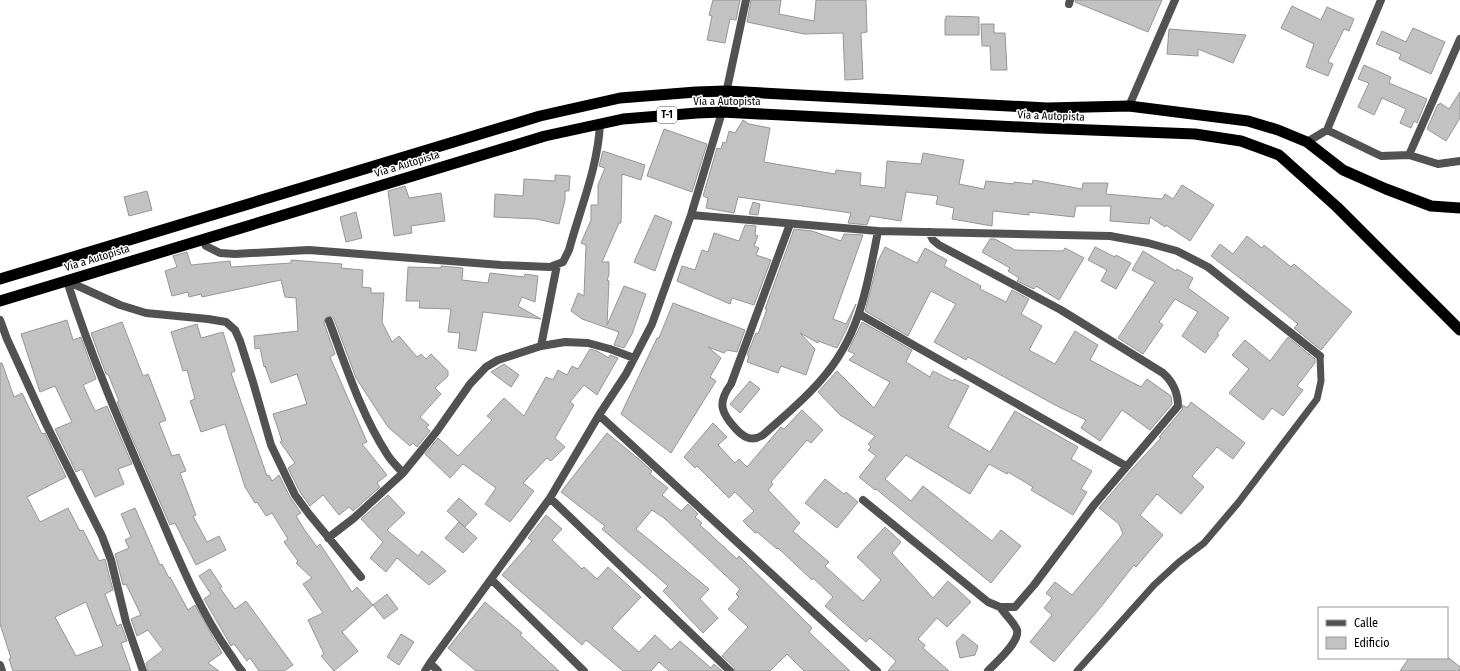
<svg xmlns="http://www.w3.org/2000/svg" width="1460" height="671" viewBox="0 0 1460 671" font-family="'Fira Sans Condensed',sans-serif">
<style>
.building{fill:#c2c2c2;stroke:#969696;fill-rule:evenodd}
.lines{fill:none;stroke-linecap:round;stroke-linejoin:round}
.service{stroke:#525252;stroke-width:7}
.minor{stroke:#525252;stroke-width:8}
.trunk{stroke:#000;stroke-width:11}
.labels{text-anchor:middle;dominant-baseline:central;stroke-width:3;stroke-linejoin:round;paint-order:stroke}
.shield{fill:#fff;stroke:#4c4c4c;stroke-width:1}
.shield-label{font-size:10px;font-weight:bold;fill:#000}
.street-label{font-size:11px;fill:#000;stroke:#fff}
</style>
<rect width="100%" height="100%" fill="#fff"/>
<path class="building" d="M713,0H740L736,20L730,19L725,43L707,40L712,16L709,15Z
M751,0H781L779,14L814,21L816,0H866L867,32L861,33L863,79L845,80L843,33L804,34L747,22Z
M1075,0H1162L1148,32L1075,2Z
M1292,6L1321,20L1327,7L1354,19L1349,31L1344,29L1328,62L1333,64L1328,76L1306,67L1314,44L1281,28Z
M946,16L979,17V35H945V19H946Z
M981,24H994V33H1005L1007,70H991L990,46H982Z
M1413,28L1445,42L1431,74L1399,59L1401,54L1376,44L1382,31L1406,42Z
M1169,29L1246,35L1233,63L1198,49V56L1167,54Z
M1364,65L1391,77L1389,83L1427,99L1417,123L1414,121L1411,128L1400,123L1406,109L1382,98L1374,115L1358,107L1369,83L1358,79Z
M1460,92V118L1446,141L1427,129L1438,104L1439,105L1440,103L1449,109Z
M743,120L749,124L770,128L764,162L835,174L836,170L861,173L860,185L885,188L887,161L921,164L923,153L964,160L959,184L984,189L986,181L1014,184V182L1032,184L1033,180L1082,189L1083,183H1108L1106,194L1162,199L1165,194L1173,199L1182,185L1214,205L1190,241L1166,225L1165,227L1150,217L1149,224L1110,221L1111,206H1076L1074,217L1029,212V215L993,211L992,226L952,219L954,208L936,204L938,196L906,192L901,221L870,216L867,225L848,223L851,213L738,197L734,213L706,208L708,198L703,196L717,148L721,149L723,142L726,143L729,131L735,133Z
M664,129L707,144L692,192L647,176Z
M603,151L645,165L641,180L622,174L621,223H619L602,262H609V275L607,280L609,281L607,325L624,286L646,294L632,334L624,348L614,345L619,332L582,319L571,311L578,293L584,296L586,245L581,243L591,220V205H598V185L605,168L599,166Z
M555,175L570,176L569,191H565V200L559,224L536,219L494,217L495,194L523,196L524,179L555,181Z
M405,186L409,198L441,193L445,221L411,226L412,233L394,236L388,191Z
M147,191L152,210L129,216L124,197Z
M753,202L760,204L758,215L749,214Z
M356,212L362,238L346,242L340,217Z
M655,215L672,222L655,271L634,262Z
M745,225L756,226L755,235L758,236L754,246L759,248L756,255L771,260L754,305L732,298L730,304L677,281L682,266L695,270L702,250L708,252L714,233L739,241Z
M794,229L812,231L841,241L844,234L863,235L833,319L846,324L856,304L848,326L837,348L818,341V343L800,333L815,349L806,375L781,366L778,373L747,362L749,356L747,355L756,333L758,334L767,309H765Z
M1247,236L1262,248L1264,245L1291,267L1294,264L1352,312L1321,350L1294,328L1298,324L1262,295L1211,256L1220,244L1233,254Z
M990,239H995L1015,250L1063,251L1065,248L1084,258L1059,300L1036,286L1034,289L1017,281L1019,278L1008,271L1010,268L982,252Z
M885,247L917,263L925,248L947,260L944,266L981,286L980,289L1006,302L1012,290L1029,299L1021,314L1042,326L1029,350L1055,364L1075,331L1098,345L1090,360L1141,387L1147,379L1171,396L1172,404L1150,430L1122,410L1100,441L1081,428L1086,420L1055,405L968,357L966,360L934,342L956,304L931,291L908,336L865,311L878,261Z
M1095,247L1115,257L1116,255L1131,263L1116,289L1101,281L1107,270L1088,260Z
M1143,251L1176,271L1177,269L1193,278L1188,288L1229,318L1217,334L1219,335L1205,353L1182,336L1198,312L1175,299L1159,322L1163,325L1143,354L1118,338L1155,282L1132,270Z
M187,252L191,265L230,261L231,267L291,263V260L342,264L341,268L363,270L362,287L371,288V293H384L382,322L392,342L399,336L417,357L421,354L426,359L431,354L448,371V376L435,388L441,394L420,417L429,425L426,427L430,431L417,447L413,443L410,446L388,427L356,378L334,319L330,316L325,318L324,323L335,354L330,357L367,442L362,444L387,475L377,483L380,487L353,511L349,507L339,515L323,495L310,506L300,492L288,468L295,463L280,442L282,441L273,414L307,404L297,374L271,383L265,366L264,367L260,348L255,349L254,336L298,331L296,298L285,297L281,280L202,297L201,294L189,297L188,292L172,296L165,271L177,267L173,256Z
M441,266L463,268L462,280L488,283L490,273L524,277L525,274L538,276L535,302L522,297L518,306L541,319L483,312L476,351L458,348L460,333L448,332L451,309L419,308L420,301H406L408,267L441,268Z
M673,303L745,330L737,352L727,350L724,353L708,347L721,358L710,377L716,381L671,453L621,414L657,338H659Z
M67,320L73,340L81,337L96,379L83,385L95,411L107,406L132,464L118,469L124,484L95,497L82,469L76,472L55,429L72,422L55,386L40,392L21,334Z
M122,322L143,376L148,374L166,420L159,423L172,456L179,454L186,471L180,473L196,515L193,516L207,542L219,536L226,550L196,565L175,523L170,525L126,424L117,402L119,401L108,374H106L91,333Z
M862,322L912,350L906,362L930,377L933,371L953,381L954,379L969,386L948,427L990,452L1015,411L1078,447L1071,459L1092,471L1081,489L1087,492L1073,515L1031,490L1033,487L1008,472L1007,474L989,464L970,494L906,455L885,479L911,501L923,486L992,541L1001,530L1021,546L991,583L876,489L875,490L859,477L876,456L868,450L871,447L868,444L875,436L840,415L818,392L837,371L874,408L890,382L849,360L855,354L848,351Z
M197,324L201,338L223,332L235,371L231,373L267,476L269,475L272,481L279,475L290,497L301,513L296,516L304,529L317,547L320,544L352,592L357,587L373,605L342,632L358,651L334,671L321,656L324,654L308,620L323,613L303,584L312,578L296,563L298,561L284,542L288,539L272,513L266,516L257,502L255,503L245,487L225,424L201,432L190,401L195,399L187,370L183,371L171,332Z
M1288,337L1315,359V363L1297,386L1303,390L1283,416L1272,408L1263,420L1229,393L1249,369L1232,355L1245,340L1270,361Z
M590,349L597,351L609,358L610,355L618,358L597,395L584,385L570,402L574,405L555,438L565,447L551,461L547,458L523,483L534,491L510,522L485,504L496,488L463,464L450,478L425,454L438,438L458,456L492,420L487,416L504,398L524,416L546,377L553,380L558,370L567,375L572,366L578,369Z
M0,363H2L14,397L22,393L42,434L45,433L66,477L27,497L40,522L68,508L80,531L83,530L99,561L105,559L113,590L105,594L117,626L121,624L127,641L121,643L131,671H13L9,659L11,658L0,624ZM86,602L103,646L76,656L55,617Z
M504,364L519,375L511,387L491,372Z
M750,381L760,389L740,413L730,404Z
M1191,402L1245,443L1233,459L1217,447L1192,476L1204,487L1181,514L1157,494L1140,515L1163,535L1136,567L1134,565L1100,608L1054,662L1030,642L1052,615L1044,608L1052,598L1046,593L1055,582L1072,595L1123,534L1119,524L1099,508L1133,468L1161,438L1159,437L1182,410L1183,405L1187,408Z
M802,410L823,430L811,443L807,440L771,482L773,484L768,490L800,523L793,531L829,562L825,566L863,601L881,580L857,557L885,527L901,542L892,553L933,598L948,581L971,602L947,627L937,618L918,639L925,645L923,648L949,671H888L896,661L870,638L866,642L825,606L833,597L813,578L812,580L778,548L777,549L757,532L755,533L743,521L754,511L735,492L729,498L697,466L695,468L684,457L713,423L727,437L718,445L735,463L739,459L747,467L781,427L784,429Z
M607,433L641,461L652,471L650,474L668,488L662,495L681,511L688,504L698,514L695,517L702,523L700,525L737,559L739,556L812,628L809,632L850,671H804L787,654L770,671H735L734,667L722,656L748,627L728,609L739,597L736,594L740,589L664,518L652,510L636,529L709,589L700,599L718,618L703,633L663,591L668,586L602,529L605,526L561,492Z
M825,479L844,494L846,492L858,502L837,528L805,503Z
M388,495L405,513L387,530L418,556L422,551L446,571L429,585L397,558L386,572L370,558L383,542L361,519Z
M459,498L477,514L465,527L447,511Z
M135,508L160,565L162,564L169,578L170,577L188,610L195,605L222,653L208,663L219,671H148L146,663L163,650L148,630L137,636L131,619L141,615L126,584L123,585L115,554L129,548L125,540L131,537L121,514Z
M546,515L562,529L552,540L582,569L584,567L597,579L608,567L641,597L612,628L639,652L655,635L671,650L680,641L711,668L714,664L722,671H669L659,662L651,671H623L586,640L582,645L502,575L532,541L528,538Z
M459,522L477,538L463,553L445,538Z
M210,569L222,587L220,588L235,609L246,601L293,665L284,671H259L250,658L247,661L234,644L231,646L204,599L211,594L199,576Z
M387,594L398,609L384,619L373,605Z
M485,602L522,633L520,635L559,671H476L448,648Z
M401,634L414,642L399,665L387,657Z
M963,634L978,646L975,655L960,658L956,642Z
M1409,658H1449L1460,667V671H1400Z"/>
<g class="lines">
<path class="service" d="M1077,671L1154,585L1179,562L1204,543L1238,503L1317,399L1321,381L1320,356"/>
<path class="minor" d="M1069,4L1070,0
M1129,106L1175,0
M1327,130L1381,0
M1307,142L1327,130L1381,156L1409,155L1438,164L1460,161
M1409,155L1460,39
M691,215L878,231L1110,236L1148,243L1177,251L1208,267L1320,356
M790,224L731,384C717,403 721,413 736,429C744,438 752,442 763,435C783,417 804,400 821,380C860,336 867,287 878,231
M202,240L206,246L220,253L235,254L309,250L501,265L550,267L563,262L569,250C580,209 598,167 600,124
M67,281L120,305L146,313L208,319L226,322L235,330L240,341L253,382L271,445L295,495L309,514L361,577
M67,281C92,360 125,435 158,511C179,560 199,610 230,654C234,659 237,666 242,671
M859,314L1126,466
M0,320L7,339L46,424L102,536L111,560L126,622L143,671
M329,321C346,366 361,414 387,454C391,461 398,467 403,473
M541,346L557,265
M599,415L877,671
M550,498L730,671
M863,500L988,602L1000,607H1015L1034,585L1094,505L1178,406C1178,392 1173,382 1163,373L1061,310L939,245L933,240L929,232
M328,538L354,518L403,473L437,431L470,384L486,367L498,360L541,346L565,342L588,343L610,349L634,358
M491,579L584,671
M430,663L438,671
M0,665L2,671
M425,671L430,663L550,498L599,415L626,374L652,324L691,215L722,112L746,0
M988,671C996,662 1020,642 1017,630C1015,624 1004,613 1000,607"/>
<path class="trunk" d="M0,279L540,116L620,98L696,92L726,91L1047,108L1129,106L1248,121L1278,130L1307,142L1343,170L1386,189L1431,206L1460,208
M0,301L545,136L623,119L697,113L722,112L1039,128L1195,134L1241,141L1279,155L1337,207L1460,330"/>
</g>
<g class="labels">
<rect class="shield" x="657" y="107" width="20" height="16" rx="3"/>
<g class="shield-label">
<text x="667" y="115">T-1</text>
</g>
<g class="street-label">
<text x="727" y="101">Vía a Autopista</text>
<text transform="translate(1051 116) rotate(2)">Vía a Autopista</text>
<text transform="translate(407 164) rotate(-17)">Vía a Autopista</text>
<text transform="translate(97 258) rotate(-17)">Vía a Autopista</text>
</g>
</g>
<rect x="1318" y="607" width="130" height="52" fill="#ffffff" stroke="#999999"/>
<rect x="1326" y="620" width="20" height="6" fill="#525252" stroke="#999999"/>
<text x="1354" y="627" font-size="12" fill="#000000">Calle</text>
<rect x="1326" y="637" width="20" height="12" fill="#c2c2c2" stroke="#999999"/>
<text x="1354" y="647" font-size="12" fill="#000000">Edificio</text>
</svg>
